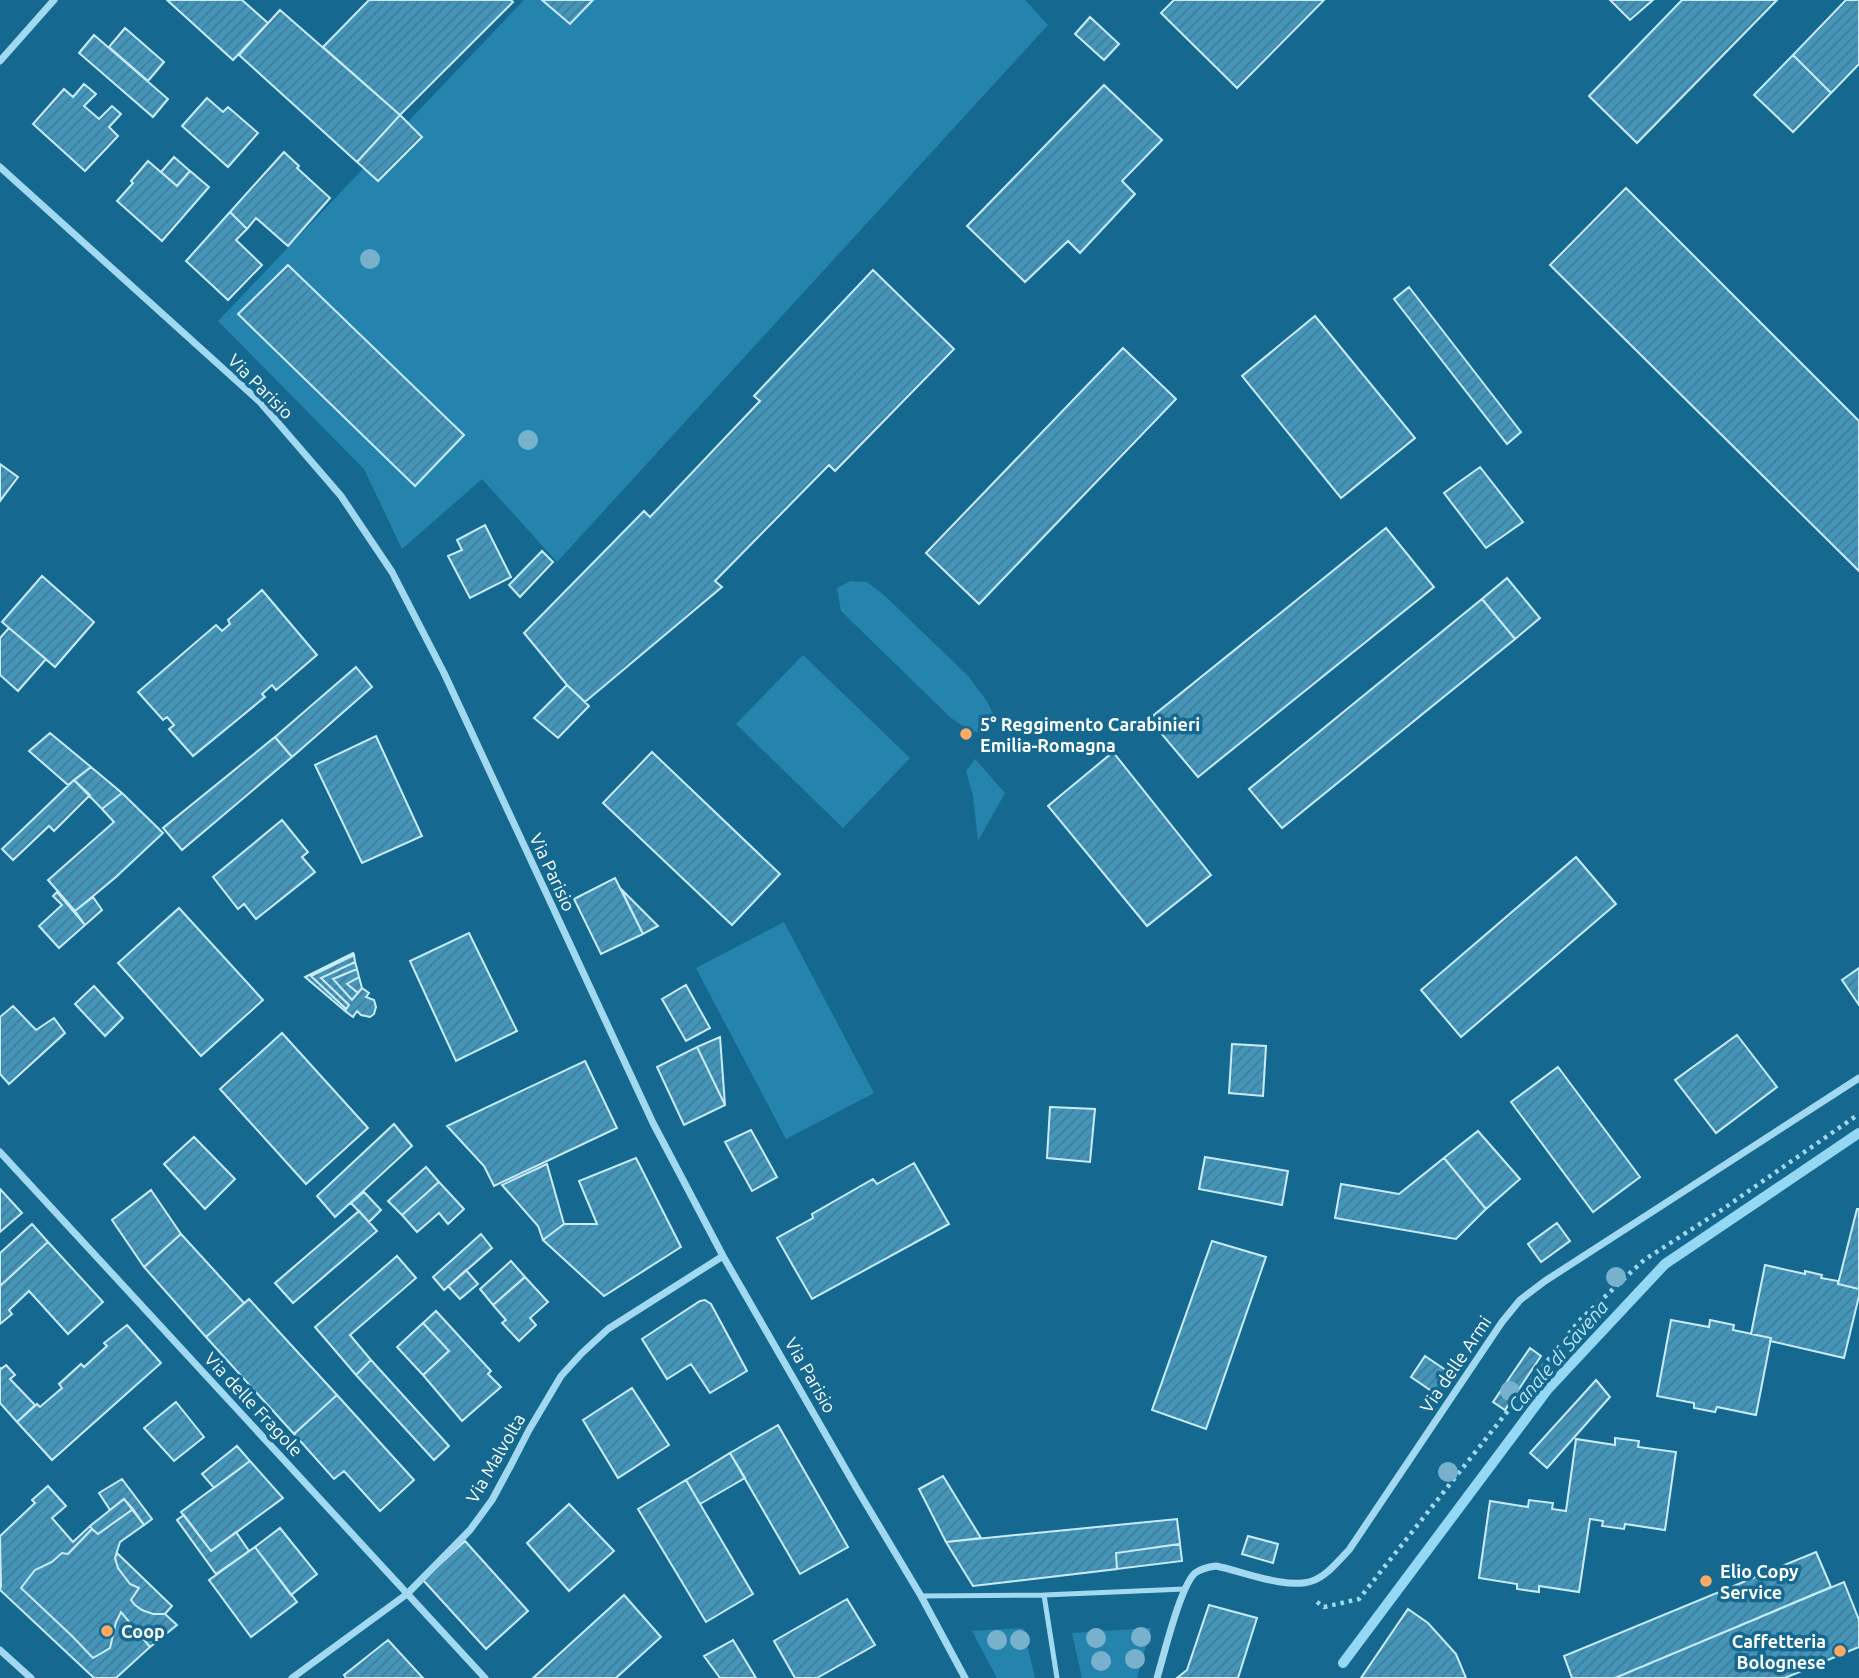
<svg xmlns="http://www.w3.org/2000/svg" width="1859" height="1678" viewBox="0 0 1859 1678" font-family="Ubuntu,sans-serif">
<style>
.grass{fill:#2584ad}
.lines{fill:none;stroke-linecap:round;stroke-linejoin:round}
.stream{stroke:#94d8f3;stroke-width:10}
.building{fill:url(#building-hatch);stroke:#c9ecfc;stroke-width:2}
.path{stroke:#a2d9f0;stroke-width:4.5;stroke-dasharray:3.5 5;stroke-linecap:butt}
.lane{stroke:#a2d9f0;stroke-width:5}
.street{stroke:#a2d9f0;stroke-width:7}
.tree{fill:#78b1cb}
.poi-dot{fill:#ffaa62;stroke:#156990;stroke-width:2.5}
.labels{text-anchor:middle;dominant-baseline:central;stroke-width:7;stroke-linejoin:round;paint-order:stroke}
.street-label{font-size:18px;fill:#fff;stroke:#156990}
.poi-label{font-size:18px;font-weight:bold;fill:#fff;stroke:#156990;text-anchor:start}
.water-label{font-size:19px;font-style:italic;fill:#b6e5f8;stroke:#156990}
</style>
<defs>
<pattern id="building-hatch" width="6" height="6" patternUnits="userSpaceOnUse" patternTransform="scale(1.75)"><rect width="6" height="6" fill="#4395ba"/><path d="M-1 1l2-2M0 6l6-6M5 7l2-2" fill="none" stroke="#467b94"/></pattern>
</defs>
<rect width="100%" height="100%" fill="#156990"/>
<path class="grass" d="M524,0H1025L1048,25L557,562L482,479L402,549L364,469L218,321Z
M850,581L867,582L884,595L968,676L986,700L994,715L979,733L967,729L951,718L841,611L837,588Z
M803,655L910,758L843,828L736,724Z
M975,759L1005,793L978,841L973,796L966,771Z
M784,922L874,1093L786,1139L696,968Z
M1023,1628L1035,1678H997L972,1631Z
M1151,1628L1137,1678H1082L1072,1633Z"/>
<g class="lines">
<path class="stream" d="M1343,1663L1548,1389L1665,1264L1859,1133"/>
</g>
<path class="building" d="M167,0H242L268,23L233,60Z
M369,0H511L513,2L400,115L323,47Z
M542,0H593L570,24Z
M1174,0H1324L1237,88L1161,13Z
M1610,0H1653L1630,20Z
M1682,0H1777L1637,143L1589,96Z
M1846,0H1859V64L1831,93L1793,55Z
M280,10L400,115L357,162L239,55Z
M1090,17L1119,44L1104,60L1075,34Z
M125,28L164,62L148,81L109,47Z
M94,35L168,99L153,117L79,53Z
M1793,55L1831,93L1793,132L1754,95Z
M84,84L96,94L84,106L99,119L112,106L121,114L109,127L118,136L85,171L33,124L64,89L73,97Z
M1104,85L1162,140L1122,181L1135,194L1080,253L1068,241L1025,282L967,226Z
M207,98L223,112L228,107L258,133L228,167L182,126Z
M400,115L422,137L378,181L357,162Z
M284,152L299,166L297,168L330,198L288,246L256,218L247,229L230,212Z
M174,157L190,171L177,186L161,172Z
M148,161L177,186L190,171L209,187L162,241L117,201L133,183L131,181Z
M1626,188L1859,421V571L1550,265Z
M230,212L247,229L236,240L262,265L228,300L186,261Z
M288,265L464,435L415,486L238,314Z
M873,270L954,349L835,471L829,465L715,581L722,587L585,702L567,685L524,633L644,511L650,517L760,401L754,396Z
M1409,287L1521,432L1507,444L1394,299Z
M1315,316L1415,438L1341,498L1242,376Z
M1123,348L1176,399L979,604L926,553Z
M0,464L18,477L0,501Z
M1480,467L1523,522L1486,548L1444,493Z
M485,525L511,577L470,598L448,556L462,550L457,540Z
M1386,528L1434,587L1198,777L1149,719Z
M542,551L553,562L520,597L509,585Z
M42,576L94,622L55,667L2,622Z
M1507,578L1540,618L1515,639L1482,599Z
M262,590L317,655L276,690L272,685L262,694L265,697L193,756L169,729L174,725L167,717L163,720L138,692L216,625L222,631L230,624L228,620Z
M1482,599L1515,639L1282,828L1249,789Z
M9,628L46,659L18,691L0,675V638Z
M356,667L372,687L292,757L275,737Z
M567,685L589,706L558,738L534,718Z
M50,733L91,767L68,785L29,751Z
M376,736L422,836L362,863L315,765Z
M275,737L292,757L182,850L163,828Z
M652,752L780,874L732,925L603,803Z
M1113,752L1211,875L1147,926L1048,806Z
M91,767L122,793L102,809L74,780Z
M74,780L90,795L54,831L49,826L13,860L2,849Z
M122,793L163,833L116,877L75,911L48,880L114,822L102,809Z
M282,820L308,852L302,857L315,872L256,919L244,904L238,909L213,877Z
M1576,857L1616,904L1461,1037L1421,990Z
M615,878L643,934L601,954L574,899Z
M621,889L658,926L643,934Z
M57,892L85,925L59,948L39,926L62,905L53,896Z
M93,897L102,910L85,925L75,911Z
M179,908L263,1000L201,1056L118,963Z
M469,933L517,1031L456,1061L410,961Z
M353,953L354,955L311,976L346,1009L345,1011L305,977Z
M354,955L355,962L321,978L349,1005L346,1009L311,976Z
M355,962L357,969L333,979L352,1000L362,988L369,993L366,997L374,1000L376,1007L374,1014L370,1017L361,1015L357,1011L353,1017L345,1011L349,1005L321,978Z
M1859,968V1005L1842,980Z
M357,969L359,977L347,984L358,993L352,1000L333,979Z
M359,977L362,988L358,993L347,984Z
M686,985L710,1028L686,1041L662,999Z
M94,986L123,1018L105,1036L75,1004Z
M13,1006L36,1030L54,1018L65,1033L9,1084L0,1074V1017Z
M282,1033L368,1128L306,1184L220,1089Z
M1737,1035L1777,1087L1716,1133L1675,1080Z
M720,1037L725,1105L697,1047Z
M1232,1044L1266,1046L1263,1096L1229,1093Z
M697,1047L725,1105L684,1125L657,1067Z
M585,1061L617,1128L494,1186L484,1166L447,1126Z
M1558,1067L1640,1177L1593,1212L1511,1102Z
M1050,1107L1095,1109L1090,1162L1047,1158Z
M394,1124L412,1146L335,1217L317,1196Z
M751,1130L777,1177L752,1191L725,1142Z
M1478,1131L1520,1179L1486,1209L1444,1158Z
M194,1137L235,1179L205,1209L164,1164Z
M1205,1157L1288,1171L1282,1205L1199,1189Z
M636,1158L681,1247L604,1296L543,1240L564,1224H597L579,1181Z
M1444,1158L1486,1209L1456,1239L1335,1218L1341,1184L1399,1194Z
M914,1163L949,1224L812,1299L777,1238L813,1218L812,1214L873,1179L877,1184Z
M547,1164L564,1224L543,1240L538,1226L502,1185Z
M426,1167L439,1182L402,1215L388,1201Z
M439,1182L464,1209L448,1224L439,1213L417,1232L402,1215Z
M0,1189L22,1213L0,1232Z
M151,1190L181,1234L144,1267L112,1220Z
M364,1192L381,1210L369,1222L351,1203Z
M1857,1209H1859V1289L1838,1284Z
M359,1211L377,1231L293,1303L275,1283Z
M1557,1223L1570,1241L1541,1262L1528,1244Z
M32,1224L48,1242L0,1286V1253Z
M181,1234L244,1303L206,1337L144,1267Z
M481,1234L492,1248L444,1290L433,1277Z
M1212,1241L1266,1257L1206,1429L1152,1410Z
M48,1242L103,1302L68,1334L29,1291L9,1310L12,1314L0,1324V1286Z
M397,1256L416,1278L350,1335L371,1360L356,1375L315,1327Z
M511,1261L525,1277L493,1305L480,1289Z
M1765,1265L1805,1274V1271L1822,1275L1821,1278L1838,1281V1284L1859,1289V1296L1844,1358L1770,1341L1771,1338L1751,1334Z
M466,1270L478,1284L460,1299L448,1286Z
M525,1277L548,1302L530,1318L536,1325L519,1341L502,1323L506,1320L493,1305Z
M249,1299L337,1395L294,1434L206,1337Z
M705,1300L711,1304L747,1371L710,1393L691,1364L667,1379L642,1339L700,1301Z
M436,1311L491,1371L488,1374L501,1387L462,1421L423,1375L449,1351L423,1323Z
M1671,1320L1709,1327L1710,1320L1734,1325L1733,1330L1771,1338L1756,1415L1717,1407L1715,1412L1694,1408V1403L1657,1396Z
M423,1323L449,1351L423,1375L397,1347Z
M127,1325L161,1363L52,1460L17,1422L37,1404L40,1407L62,1388L59,1384L81,1364L84,1367L107,1346L104,1343Z
M1530,1348L1541,1356L1505,1410L1493,1402Z
M1425,1356L1450,1373L1436,1394L1411,1377Z
M371,1360L449,1446L434,1460L356,1375Z
M6,1365L15,1375L10,1379L35,1405L17,1422L0,1403V1368L1,1369Z
M1596,1380L1610,1397L1547,1468L1530,1453Z
M632,1388L669,1445L618,1478L583,1420Z
M337,1395L414,1480L380,1511L344,1471L334,1479L294,1434Z
M176,1402L204,1437L174,1461L144,1428Z
M778,1425L848,1547L800,1574L730,1453Z
M1615,1438L1639,1441L1638,1447L1676,1452L1665,1530L1625,1524L1624,1529L1602,1526L1603,1521L1590,1519L1579,1592L1539,1586V1592L1517,1589V1584L1479,1578L1490,1501L1528,1507L1529,1500L1553,1503L1552,1509L1566,1511L1576,1439L1615,1445Z
M237,1446L250,1461L214,1488L202,1474Z
M730,1453L745,1478L700,1504L686,1480Z
M250,1461L283,1498L211,1551L181,1512Z
M943,1476L981,1538L946,1542L919,1489Z
M122,1479L152,1519L144,1525L124,1499L110,1510L99,1493Z
M686,1480L753,1594L706,1622L638,1509Z
M48,1486L66,1506L52,1518L73,1542L90,1526L92,1529L68,1554L62,1553L52,1562L35,1570L21,1588L72,1636L93,1658L110,1648L116,1622L121,1612L150,1647L116,1678H94L0,1590L1,1586L0,1536L35,1503L32,1500Z
M124,1499L133,1509L98,1534L92,1529L90,1526Z
M569,1504L614,1551L569,1591L527,1543Z
M133,1509L144,1525L120,1542L115,1558L118,1568L130,1584L139,1588L131,1600L135,1605L142,1610L153,1614H165L177,1625L150,1647L121,1612L116,1622L110,1648L93,1658L72,1636L21,1588L35,1570L52,1562L62,1553L68,1554L92,1529L98,1534Z
M184,1515L211,1551L236,1532L249,1551L216,1574L177,1520Z
M1177,1519L1180,1544L1116,1553L1117,1569L973,1586L946,1542Z
M280,1528L317,1574L291,1595L255,1547Z
M1248,1536L1278,1544L1273,1563L1242,1554Z
M465,1541L528,1611L486,1649L423,1580Z
M1180,1544L1182,1561L1117,1569L1116,1553Z
M255,1547L297,1602L251,1637L209,1580Z
M1816,1552L1831,1587L1615,1678H1572L1564,1656Z
M117,1553L172,1606L165,1614H153L142,1610L135,1605L131,1600L139,1588L130,1584L118,1568L115,1558Z
M1844,1582L1859,1620V1647L1785,1678H1615Z
M624,1595L661,1637L616,1678H533Z
M847,1599L875,1645L817,1678H795L774,1641Z
M1209,1605L1257,1618L1238,1678H1177L1187,1670Z
M1408,1609L1428,1623L1456,1654L1466,1678H1361Z
M388,1640L423,1678H346L344,1675Z
M733,1640L756,1678H720L704,1656Z"/>
<g class="lines">
<path class="path" d="M1317,1602L1324,1607L1359,1599L1579,1321L1644,1260L1720,1211L1859,1114"/>
<path class="lane" d="M1044,1595L1057,1678
M921,1596L1044,1595L1184,1589"/>
<path class="street" d="M0,61L54,0
M0,167L260,402L341,496L392,572L444,673L653,1123L723,1256L857,1489L921,1596L965,1678
M0,1152L485,1678
M0,1650L31,1678
M292,1678L407,1594L470,1530L492,1500L511,1465L529,1430L561,1376L582,1353L608,1329L723,1256
M1157,1678C1164,1655 1180,1587 1195,1573C1202,1568 1208,1567 1216,1566C1242,1571 1287,1590 1312,1581C1327,1576 1338,1561 1349,1550L1502,1322L1520,1300L1545,1281L1859,1078"/>
</g>
<g class="tree">
<circle cx="370" cy="259" r="10"/>
<circle cx="528" cy="440" r="10"/>
<circle cx="1616" cy="1277" r="10"/>
<circle cx="1510" cy="1391" r="10"/>
<circle cx="1448" cy="1472" r="10"/>
<circle cx="1141" cy="1637" r="10"/>
<circle cx="1096" cy="1638" r="10"/>
<circle cx="997" cy="1640" r="10"/>
<circle cx="1020" cy="1640" r="10"/>
<circle cx="1135" cy="1659" r="10"/>
<circle cx="1101" cy="1661" r="10"/>
</g>
<g class="poi-dot">
<circle cx="966" cy="734" r="7"/>
<circle cx="1706" cy="1581" r="7"/>
<circle cx="107" cy="1631" r="7"/>
<circle cx="1840" cy="1651" r="7"/>
</g>
<g class="labels">
<g class="street-label">
<text transform="translate(261 386) rotate(45)">Via Parisio</text>
<text transform="translate(553 872) rotate(65)">Via Parisio</text>
<text transform="translate(1455 1364) rotate(-56)">Via delle Armi</text>
<text transform="translate(811 1375) rotate(60)">Via Parisio</text>
<text transform="translate(254 1404) rotate(47)">Via delle Fragole</text>
<text transform="translate(495 1458) rotate(-60)">Via Malvolta</text>
</g>
<g class="poi-label">
<text x="980" y="724">5° Reggimento Carabinieri<tspan x="980" dy="21">Emilia-Romagna</tspan></text>
<text x="1720" y="1571">Elio Copy<tspan x="1720" dy="21">Service</tspan></text>
<text x="121" y="1631">Coop</text>
<text x="1826" y="1641" text-anchor="end">Caffetteria<tspan x="1826" dy="21">Bolognese</tspan></text>
</g>
<g class="water-label">
<text transform="translate(1558 1356) rotate(-49)">Canale di Savena</text>
</g>
</g>
</svg>
